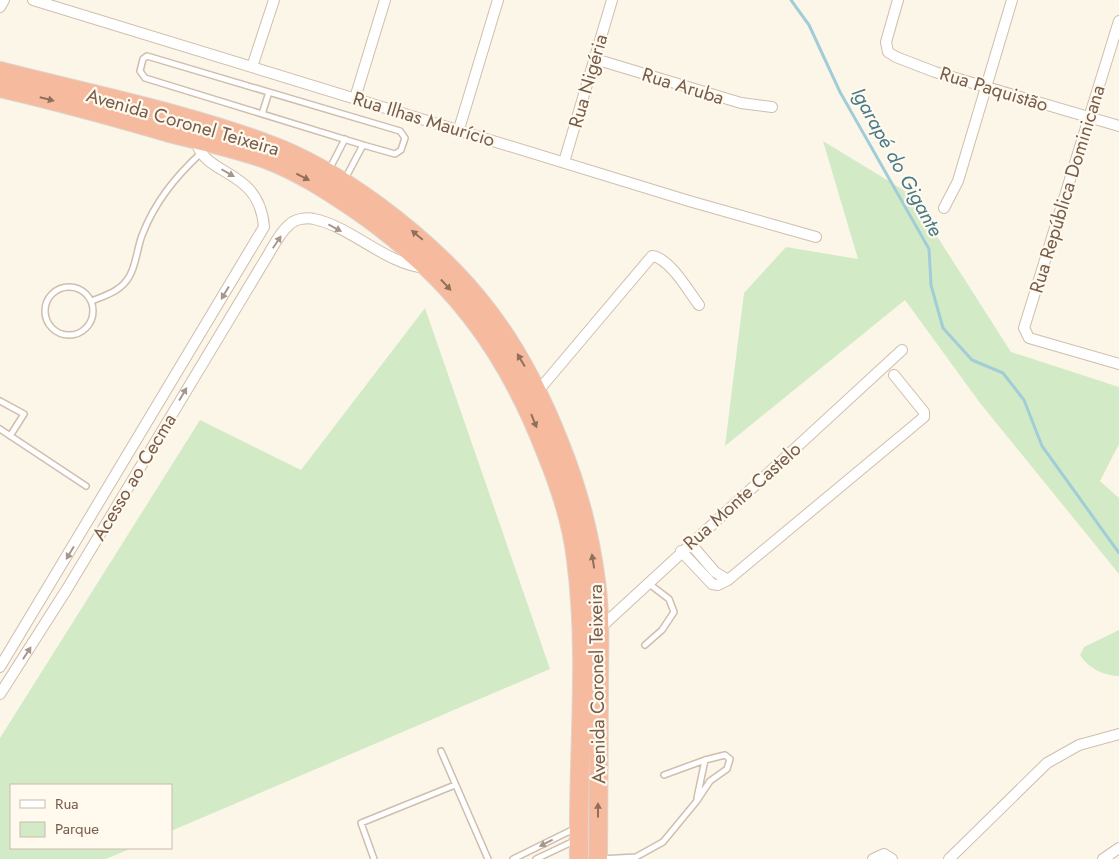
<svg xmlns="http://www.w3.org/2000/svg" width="1119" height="859" viewBox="0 0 1119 859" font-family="Jost,sans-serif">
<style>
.green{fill:#d2ebc6}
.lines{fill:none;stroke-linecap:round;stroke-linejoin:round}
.stream{stroke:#a2cdd8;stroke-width:3}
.lane-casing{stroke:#cfbead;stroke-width:8}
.street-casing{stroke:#cfbead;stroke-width:12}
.highway-casing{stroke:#dcd5d0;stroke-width:20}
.lane{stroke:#fff;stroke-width:5}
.street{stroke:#fff;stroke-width:10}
.highway{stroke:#f6bb9f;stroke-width:18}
.oneway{fill:#90705c}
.oneway2{fill:#a7968a}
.labels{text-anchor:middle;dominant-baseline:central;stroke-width:4.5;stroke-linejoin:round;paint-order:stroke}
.street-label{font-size:19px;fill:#775d4b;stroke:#fff9ee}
.water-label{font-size:20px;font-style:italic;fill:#457a8a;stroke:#fff9ee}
</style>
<rect width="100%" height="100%" fill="#fcf6e8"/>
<path class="green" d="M823,141L910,194L1011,352L1119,387V444L1100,481L1119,498V574L980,403L905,300L725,446L744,293L786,247L858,259Z
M425,308L550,669L171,831V785H11V848H132L106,859H0V738L200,420L301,470Z
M1119,630V676C1104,676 1088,668 1080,655L1084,647Z"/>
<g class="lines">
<path class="stream" d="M791,0L809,25L840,92L929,249L931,285L943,328L972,360L1003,373L1024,400L1042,446L1119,553"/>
<g class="lane-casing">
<path id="lane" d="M147,56L400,131L405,138L401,150L395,154L363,145L145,78L140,71L143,59Z
M262,114L269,92
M329,170L345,139
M345,179L363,145
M45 311a24 24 0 1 1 48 0a24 24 0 1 1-48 0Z
M92,301C106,295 121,291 129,277C137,264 137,246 143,233C155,202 177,175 201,153
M0,401L24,414L10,436
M0,429L86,486
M645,645L662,630L674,612L669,599L648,583
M441,751L488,859
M697,798L705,760
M374,859L361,823L455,785
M513,859L576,828
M536,859L574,841
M600,859L636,857L663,842L696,802L710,781L727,769L730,759L725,755L705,760L664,775"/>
</g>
<g class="street-casing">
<path id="street" d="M33,0L689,201L816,237
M898,0L886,42L888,52L896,57L935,72L1119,126
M0,7L4,0
M1119,21L1024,328L1029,338L1119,364
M595,59L741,103L772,107
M252,67L274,0
M355,98L385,0
M459,129L498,0
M564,162L612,0
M944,208L958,181L1012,0
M538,391L652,256C670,258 689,292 699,305
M690,543L715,572L728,580
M681,551L712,584L718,585L728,580L924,417V412L894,375
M600,628L902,350
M0,667L264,227C259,167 205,178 196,141C194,136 198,128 199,122
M0,694L67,589L265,260C272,249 279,233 289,225C294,219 307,217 314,219C352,227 385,264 426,268
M873,859L884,854L892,859
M949,859L1047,763L1079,745L1119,734
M1103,859L1119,848"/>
</g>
<g class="highway-casing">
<path id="highway" d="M0,71C89,94 182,112 268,144C307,158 344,181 377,205C468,272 519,339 560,444C578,489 590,533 596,581C601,617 599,653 599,689C599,745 598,802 598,859
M0,88C56,101 111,116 166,132C200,141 235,148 268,160C299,172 327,190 355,209C449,274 505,346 546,453C560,487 572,523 576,560C589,658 577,760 579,859"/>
</g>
<use href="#lane" class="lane"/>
<use href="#street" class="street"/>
<use href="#highway" class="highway"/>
</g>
<defs><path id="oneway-solid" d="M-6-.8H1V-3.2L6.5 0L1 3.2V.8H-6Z" transform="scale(1.25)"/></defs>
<g class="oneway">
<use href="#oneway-solid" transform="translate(47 99) rotate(14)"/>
<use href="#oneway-solid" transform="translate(303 177) rotate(27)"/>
<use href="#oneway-solid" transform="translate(417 235) rotate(-140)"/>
<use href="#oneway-solid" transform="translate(446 285) rotate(47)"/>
<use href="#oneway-solid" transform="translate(521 360) rotate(-121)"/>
<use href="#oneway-solid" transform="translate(534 421) rotate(68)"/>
<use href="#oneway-solid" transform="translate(593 561) rotate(-99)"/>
<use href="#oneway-solid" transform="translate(598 810) rotate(-90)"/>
</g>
<g class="oneway2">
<use href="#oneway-solid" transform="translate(228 173) rotate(30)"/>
<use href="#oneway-solid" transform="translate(335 228) rotate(28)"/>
<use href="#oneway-solid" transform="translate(277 242) rotate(-56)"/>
<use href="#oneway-solid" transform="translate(225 293) rotate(121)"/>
<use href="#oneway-solid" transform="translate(183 394) rotate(-59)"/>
<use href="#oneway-solid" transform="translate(70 553) rotate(121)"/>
<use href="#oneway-solid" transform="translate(27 653) rotate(-57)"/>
<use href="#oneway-solid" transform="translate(546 843) rotate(153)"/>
</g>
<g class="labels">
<g class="street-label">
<text transform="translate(588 81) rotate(-74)">Rua Nigéria</text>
<text transform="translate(683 86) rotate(17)">Rua Aruba</text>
<text transform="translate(994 89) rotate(17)">Rua Paquistão</text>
<text transform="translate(424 119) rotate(17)">Rua Ilhas Maurício</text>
<text transform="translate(183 122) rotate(16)">Avenida Coronel Teixeira</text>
<text transform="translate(1067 189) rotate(-73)">Rua República Dominicana</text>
<text transform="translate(134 477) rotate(-59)">Acesso ao Cecma</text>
<text transform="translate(742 496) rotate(-42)">Rua Monte Castelo</text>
<text transform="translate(597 684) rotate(-91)">Avenida Coronel Teixeira</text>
</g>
<g class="water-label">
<text transform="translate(897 162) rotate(61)">Igarapé do Gigante</text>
</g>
</g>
<rect x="10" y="784" width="162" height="65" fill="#fff9ee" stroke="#c9bbad"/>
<rect x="20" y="800" width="25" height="8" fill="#ffffff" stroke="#c9bbad"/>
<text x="55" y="809" font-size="15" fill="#775d4b">Rua</text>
<rect x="20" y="822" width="25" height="15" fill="#d2ebc6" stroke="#c9bbad"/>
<text x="55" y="834" font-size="15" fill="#775d4b">Parque</text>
</svg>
